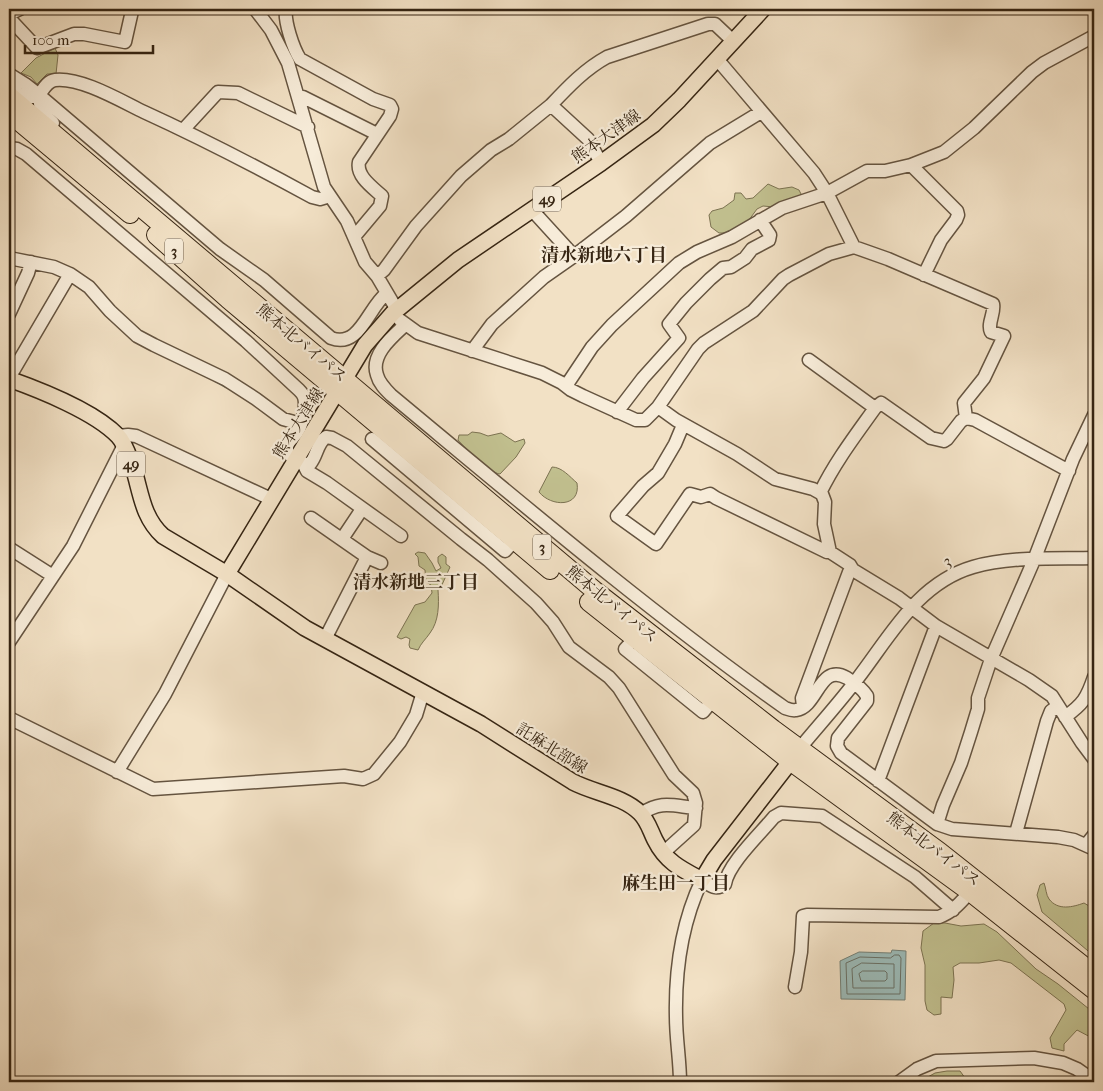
<svg xmlns="http://www.w3.org/2000/svg" width="1103" height="1091" viewBox="0 0 1103 1091" font-family="'IM FELL French Canon','Noto Serif JP',serif">
<style>
.green{fill:#c2c190;stroke:#7c7352}
.water{fill:#9cbcba;stroke:#738077}
.lines{fill:none;stroke-linecap:round;stroke-linejoin:round}
.shore{stroke:#697066;stroke-width:1}
.stream{stroke:#738077;stroke-width:2.5}
.minor-casing{stroke:#655440;stroke-width:15}
.major-casing{stroke:#362513;stroke-width:18}
.highway-casing{stroke:#362513;stroke-width:20}
.minor{stroke:#f7ecd9;stroke-width:12}
.major{stroke:#f2e1c5;stroke-width:15}
.highway{stroke:#f2e1c5;stroke-width:18}
.labels{text-anchor:middle;dominant-baseline:central;stroke-width:4.5;stroke-linejoin:round;paint-order:stroke}
.shield{fill:#f7ecd9;stroke:#70614e;stroke-width:1}
.shield-label{font-size:15px;font-weight:bold;fill:#362513}
.street-label{font-size:16px;fill:#362513;stroke:#f7ecd9}
.neighbourhood-label{font-size:18px;font-weight:bold;fill:#362513;stroke:#f7ecd9}
</style>
<rect width="100%" height="100%" fill="#f2e1c5"/>
<filter id="stains"><feTurbulence type="fractalNoise" baseFrequency=".004" numOctaves="4"/><feColorMatrix values="0 0 0 0 .2 0 0 0 0 .09 0 0 0 0 .02 0 0 0 .5 -.17"/></filter>
<radialGradient id="worn" r=".72"><stop offset=".6" stop-color="#630" stop-opacity="0"/><stop offset="1" stop-color="#630" stop-opacity=".3"/></radialGradient>
<path class="green" d="M55,48L58,55L56,74H47L37,84L31,77L21,73L36,58Z
M768,184L779,189L792,187L799,190L801,194L799,198L774,207L763,206L757,209L746,224L735,228L727,233H719L711,227L709,215L712,211L723,208L734,200L735,193H741L746,199L753,198Z
M472,432L480,433L488,436L501,433L515,442L524,439L525,443L516,457L500,474C489,473 466,449 458,440L459,435H468Z
M552,467C562,467 570,477 577,483C581,508 551,507 539,492Z
M418,552L425,553L432,563L436,571L441,568L438,562V557L442,554L446,557V564L450,567L441,587L438,590C439,605 439,621 430,633C426,639 421,643 418,650L410,648L409,645L410,639L406,637L401,639L397,637L415,605L425,602L432,593L431,585L426,582L425,570L419,566L418,557L415,554Z
M1044,883C1046,888 1046,895 1049,899C1058,911 1073,907 1084,903L1094,909V956L1042,912L1037,895L1040,885Z
M934,923H945L961,926L984,924L997,932L1036,969L1058,984L1094,1013V1039L1077,1030L1064,1044V1051L1052,1048L1050,1038L1066,1010L1064,1004L1011,963L999,960L979,963H960L953,967L954,980L952,998L941,997V1014L934,1015L927,1010L925,1001V965L921,948L923,931Z
M947,1071H960L968,1082H919L935,1073Z"/>
<path class="water" d="M892,950L906,951L905,1000L841,999L840,961L859,952L891,953Z"/>
<g class="lines">
<path class="shore" d="M895,955H899L901,958L900,994H847L846,963L860,957L890,958Z
M862,963L894,964V988H853L852,969Z
M863,971H885L887,973V979L885,981H861L859,974Z"/>
<path class="stream" d="M215,381L226,387"/>
<g class="minor-casing">
<path id="minor" d="M255,9L271,30L288,63L324,187L347,221L365,262L377,276L397,310
M286,9C284,21 293,48 300,59L373,99L390,105L392,109L390,116L359,162C356,176 372,187 382,196L380,206L354,237
M9,14L20,9
M9,18L37,48L74,34H84L125,42L132,11L130,9
M717,59L814,173L827,193L854,247
M9,74L25,84L39,95L41,112L53,123
M9,87L25,99L39,95
M299,98L303,97L377,134
M183,130L218,92L238,93L308,127
M9,148L17,149L26,154L246,341L299,390C301,392 303,394 304,397C307,406 302,427 296,434C293,438 288,441 287,447C286,457 302,465 310,464C317,456 317,443 326,437L332,438L347,446L461,539L488,560L536,603L553,622L569,647L609,677L619,688L674,775L693,793L696,803L694,825L663,853
M601,163L588,139L551,105C568,87 585,69 607,57L708,24H715L733,41
M911,165L944,152L974,128L1032,72L1044,63L1094,36
M330,196L320,199L312,197C257,167 201,138 144,112C121,101 81,77 55,80C47,81 43,90 39,95L220,249L264,280L331,338C360,349 368,307 387,293
M574,256L626,216L710,143L761,112
M9,258L54,267L70,274L89,287L110,311L137,336L154,345L225,379L256,399L283,419L301,424
M377,276L384,270L416,226L461,176L491,150L509,139L551,105
M9,314L28,273L31,262
M400,320L418,333L542,373L562,383L571,390L583,396L636,420H645L658,407L676,420L737,454L775,479L813,489L822,494L825,502L824,524L830,552
M405,325C392,337 370,355 377,375C379,383 385,389 391,395C520,502 648,611 785,708C788,709 792,711 796,710C818,707 819,662 847,678C855,683 862,688 867,696V701L838,738L837,746L841,753L937,824L952,829L1058,837L1074,840L1094,849
M472,351L492,324L544,277L574,256L532,210
M809,360L875,408
M9,378L70,274
M566,386L592,347L612,325L679,263L697,252L732,237L782,208L827,193L867,171H885L911,165L957,211L958,215L956,220L941,240L924,275
M658,407L698,349L704,343L753,311L783,279L789,275L829,254L854,247L888,259L993,304C995,314 987,323 991,332L1004,336L984,378L964,403L966,418
M617,412L643,378L679,338L669,324L686,303L710,279L723,268L731,267L745,258L752,249L769,240L770,235L760,220
M683,425L675,444L658,473L643,486L617,516L656,544L690,494L701,497L710,494L716,498L827,552H830L850,565L853,570L899,598L936,626L1029,680L1052,696L1082,743L1094,759
M118,436L128,435L136,436L271,499
M372,439L505,551L514,541
M304,465L307,471L327,483L401,536
M820,493C835,462 855,436 875,408L881,403L931,438L944,441L947,439L961,421L966,418L975,420L1069,471
M311,518L367,557
M342,539L362,509
M9,548L53,576
M635,638L625,649L703,712L713,700
M325,639L367,557L381,563
M9,642L73,546L124,445
M803,706L802,698L849,572L853,570
M1065,717C1083,704 1087,698 1094,677
M9,718L153,789L344,776L363,779L374,774L400,742L416,715L423,692
M800,748C819,725 840,702 858,678C891,635 918,583 973,567C1010,556 1056,559 1094,558
M117,772L165,694L227,574
M878,781L936,626
M641,814C661,800 673,806 696,808
M937,824L943,805L961,763L971,732L978,709V698L991,659L1034,560L1073,459L1094,415
M1016,833L1047,721L1051,711L1058,706
M1086,845L1094,835
M795,987L801,952L803,916L807,915L939,917C953,912 960,903 970,892
M680,1082C680,1061 676,1039 676,1017C675,971 682,922 702,880C709,885 716,891 725,884C728,864 760,834 774,817L781,813L822,816L915,877L953,910
M899,1082L917,1069L936,1061L1034,1058L1063,1063L1077,1069L1094,1081"/>
</g>
<g class="major-casing">
<path id="major" d="M9,379C40,390 95,412 118,436C125,443 129,457 133,467C141,492 142,517 163,536L227,574L305,628L481,724L573,782C594,793 623,796 640,813C648,821 650,830 655,840C666,862 681,869 702,880L714,860L797,753
M227,574L365,345L393,313L458,260L601,163L653,125L679,100L763,9"/>
</g>
<g class="highway-casing">
<path id="highway" d="M9,96L594,590L773,729L940,852L1094,974
M9,113L130,214
M156,235L228,299L550,570
M589,602L790,761L970,892L1094,990"/>
</g>
<use href="#minor" class="minor"/>
<use href="#major" class="major"/>
<use href="#highway" class="highway"/>
</g>
<g class="labels">
<g class="shield">
<rect x="533" y="186.5" width="28" height="25" rx="4"/>
<rect x="165" y="238.5" width="18" height="25" rx="4"/>
<rect x="117" y="451.5" width="28" height="25" rx="4"/>
<rect x="533" y="534.5" width="18" height="25" rx="4"/>
</g>
<g class="shield-label">
<text x="547" y="199">49</text>
<text x="174" y="251">3</text>
<text x="131" y="464">49</text>
<text x="542" y="547">3</text>
</g>
<g class="street-label">
<text transform="translate(606 136) rotate(-35)">熊本大津線</text>
<text transform="translate(302 343) rotate(40)">熊本北バイパス</text>
<text transform="translate(298 423) rotate(-58)">熊本大津線</text>
<text transform="translate(947 561) rotate(-25)">3</text>
<text transform="translate(612 604) rotate(39)">熊本北バイパス</text>
<text transform="translate(552 748) rotate(32)">託麻北部線</text>
<text transform="translate(934 849) rotate(37)">熊本北バイパス</text>
</g>
<g class="neighbourhood-label">
<text x="604" y="255">清水新地六丁目</text>
<text x="416" y="582">清水新地三丁目</text>
<text x="676" y="883">麻生田一丁目</text>
</g>
</g>
<rect width="1103" height="1091" fill="none" stroke="#f2e1c5" stroke-width="30"/>
<rect x="10" y="10" width="1083" height="1071" fill="none" stroke="#362513" stroke-width="2.5"/>
<rect x="15" y="15" width="1073" height="1061" fill="none" stroke="#362513"/>
<path d="M25 45v8h128v-8" fill="none" stroke="#362513" stroke-width="2.5"/>
<text x="32" y="45" font-size="15" fill="#362513" stroke="#f7ecd9" stroke-width="4" paint-order="stroke">100 m</text>
<rect width="100%" height="100%" filter="url(#stains)"/>
<rect width="100%" height="100%" fill="url(#worn)"/>
</svg>
